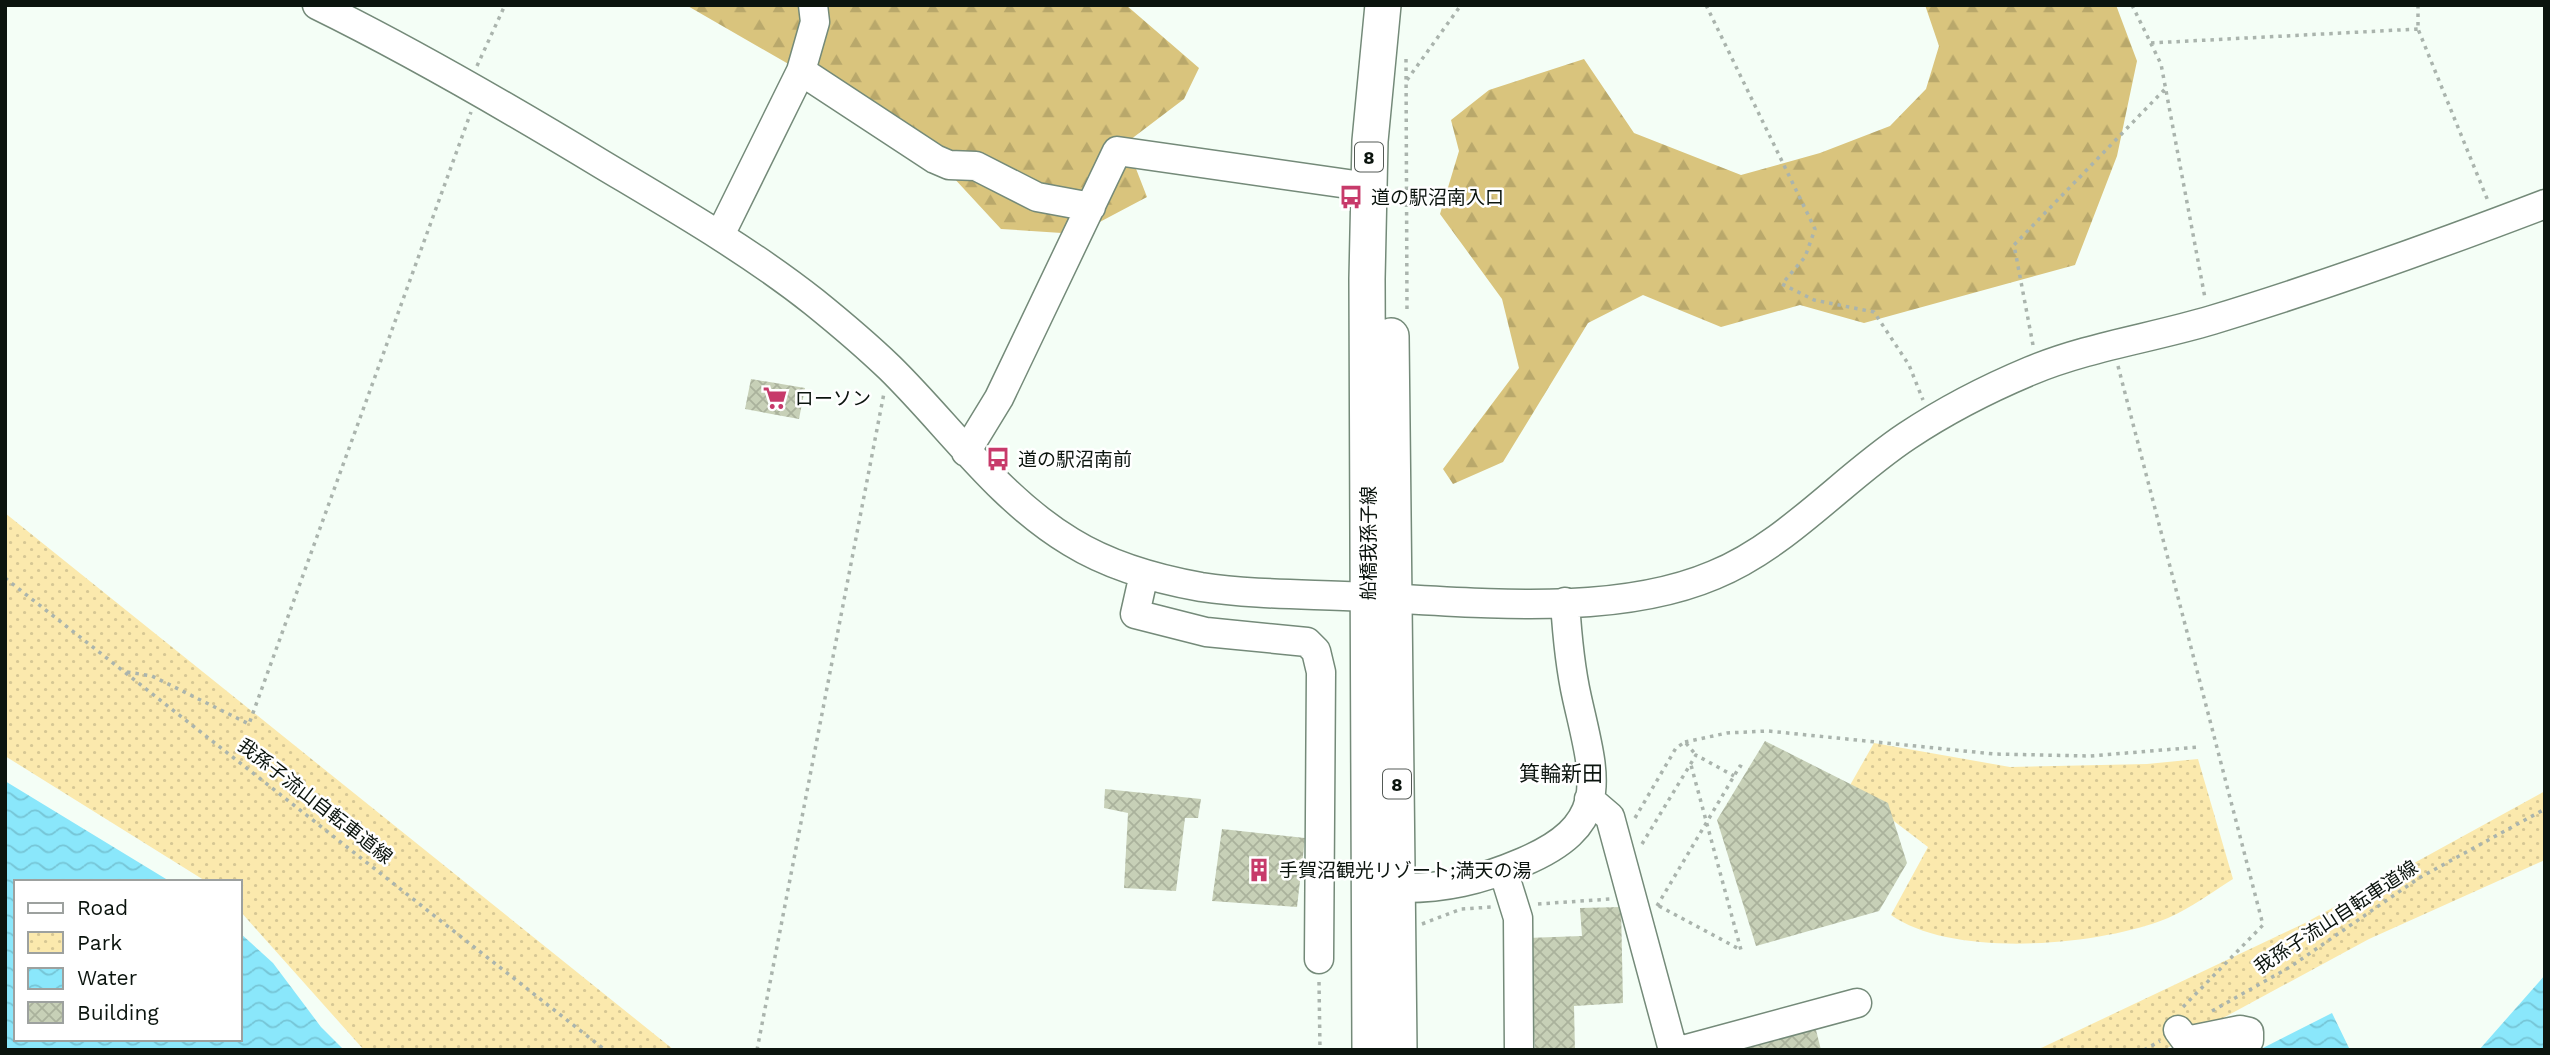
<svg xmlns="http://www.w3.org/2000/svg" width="2550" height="1055" viewBox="0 0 2550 1055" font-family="'Work Sans','Noto Sans JP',sans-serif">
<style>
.forest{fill:url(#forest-firs)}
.park{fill:url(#park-dots)}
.water{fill:url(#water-waves)}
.building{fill:url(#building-cross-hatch)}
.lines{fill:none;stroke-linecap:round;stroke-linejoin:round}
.minor-casing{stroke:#748a79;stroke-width:31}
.major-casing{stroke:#748a79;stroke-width:38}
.path{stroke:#aab4ad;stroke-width:3.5;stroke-dasharray:3.5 5;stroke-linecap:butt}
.minor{stroke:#fff;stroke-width:28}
.major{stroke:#fff;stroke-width:35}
.labels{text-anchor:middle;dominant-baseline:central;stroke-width:5;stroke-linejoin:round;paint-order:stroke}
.shield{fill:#fff;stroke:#545a56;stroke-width:2}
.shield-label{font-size:18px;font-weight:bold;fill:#0b140e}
.poi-label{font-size:19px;fill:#0b140e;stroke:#fff;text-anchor:start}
.street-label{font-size:19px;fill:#0b140e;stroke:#fff}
.neighbourhood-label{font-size:21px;fill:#0b140e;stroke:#fff}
</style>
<defs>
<pattern id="forest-firs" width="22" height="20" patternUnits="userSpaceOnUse" patternTransform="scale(1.75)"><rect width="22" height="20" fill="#d9c47d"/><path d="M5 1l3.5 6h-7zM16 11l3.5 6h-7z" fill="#b9a86b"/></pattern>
<pattern id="park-dots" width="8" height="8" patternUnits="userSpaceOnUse" patternTransform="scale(1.75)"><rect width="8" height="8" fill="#fbe9ad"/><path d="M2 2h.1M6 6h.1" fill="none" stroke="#d6c794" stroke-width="1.8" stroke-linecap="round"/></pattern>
<pattern id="water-waves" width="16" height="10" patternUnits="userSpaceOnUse" patternTransform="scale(1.75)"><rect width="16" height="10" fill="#8ae7fb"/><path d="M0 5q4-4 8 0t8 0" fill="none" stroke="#76c5d6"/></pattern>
<pattern id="building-cross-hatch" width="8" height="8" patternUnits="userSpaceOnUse" patternTransform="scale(1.75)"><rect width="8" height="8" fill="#c7d0b7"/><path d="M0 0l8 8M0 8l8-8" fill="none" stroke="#aab29c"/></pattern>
</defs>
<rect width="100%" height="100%" fill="#f4fef6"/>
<path class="forest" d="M686,5H1126L1199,68L1184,99L1126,143L1147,197L1077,234L1001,229L952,176L931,146Z
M1925,5H2116L2137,61L2117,156L2075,265L1864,323L1800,305L1721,327L1643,295L1588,323L1503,462L1453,484L1443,469L1519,368L1502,299L1440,214L1459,151L1451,120L1489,90L1584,59L1634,133L1741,175L1820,153L1890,126L1926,89L1939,46Z"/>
<path class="park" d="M5,513L674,1050H364L240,911V882H207L5,756Z
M1874,743L2010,767L2147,764L2198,759L2233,879C2212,892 2191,908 2168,918C2100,946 1953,959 1891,915L1928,847L1849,787Z
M2545,791V860L2369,939L2164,1050H2037L2305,923Z"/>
<path class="water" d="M5,781L171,882H16V1039H240V933L273,963L321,1027L344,1050H5Z
M2545,975V1050H2479Z
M2332,1013L2350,1050H2259Z"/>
<path class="building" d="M751,379L805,388L799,419L745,409Z
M1765,741L1888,803L1907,863L1879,911L1756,946L1717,820Z
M1105,789L1201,799L1198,818H1185L1176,891L1124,888L1128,813L1104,808Z
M1222,829L1305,838L1297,907L1212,901Z
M1621,907L1623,1003L1574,1006L1575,1050H1535L1527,938L1582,936L1580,908Z
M1814,1022L1821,1050H1719Z"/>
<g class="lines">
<g class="minor-casing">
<path id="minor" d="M317,5C415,53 509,108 603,165C675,208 748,250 814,302C840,323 866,345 890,368C950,427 998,498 1071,542C1110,566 1156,579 1201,587C1255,595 1311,594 1365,597C1473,602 1613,618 1714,575C1787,545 1842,479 1907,436C1946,410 1987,389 2030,371C2087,347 2152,338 2212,320C2324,286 2435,246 2545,204
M801,71L935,159L949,165L976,166L1037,197L1091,207
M720,235L801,71L815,22L813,5
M966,452L999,398L1117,151L1369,187
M1144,574L1135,614L1206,632L1307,642L1316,651L1321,672L1319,959
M1589,799L1610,817L1673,1050
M1503,870L1518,918L1519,1050
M1398,888C1444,889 1481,880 1523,862C1613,824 1595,778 1577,698C1570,667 1567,634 1565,602
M2178,1030L2186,1041L2240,1030L2249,1032V1040L2231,1050
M1683,1050L1857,1003"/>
</g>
<g class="major-casing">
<path id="major" d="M1391,336L1399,1050
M1370,1050L1367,279L1370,141L1383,5"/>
</g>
<path class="path" d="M1706,5L1815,229L1805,257L1782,284L1814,300L1874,312L1909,365L1923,400
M2132,5L2161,64L2205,298
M2418,5V29L2488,201
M2151,43L2418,29
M1406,59L1407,314
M477,66L505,5
M1407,80L1461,5
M2033,345L2014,245L2166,88
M2118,366L2263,925L2181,1009
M5,578L605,1050
M127,672L152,676L249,724L471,112
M1685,742L1727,733L1768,731L1994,754L2090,756L2199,747
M1635,818L1676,748L1685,742L1696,755
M1642,844L1696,755L1734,776
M1538,904L1611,899
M1657,906L1740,766L1746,769
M1659,906L1741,950L1691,765
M1422,924L1461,909L1492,907
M1319,982L1320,1050
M2212,1011L2290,967L2419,878L2545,809
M757,1050L884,393
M2144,1050L2160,1041"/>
<use href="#minor" class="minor"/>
<use href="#major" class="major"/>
</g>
<defs>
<g id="bus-bare" transform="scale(1.89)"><path d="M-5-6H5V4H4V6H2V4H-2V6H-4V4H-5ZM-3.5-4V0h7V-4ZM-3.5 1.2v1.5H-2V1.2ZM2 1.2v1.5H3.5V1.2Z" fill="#c73a6a" stroke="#fff" stroke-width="2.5" paint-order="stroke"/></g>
<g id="supermarket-bare" transform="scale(1.89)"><path d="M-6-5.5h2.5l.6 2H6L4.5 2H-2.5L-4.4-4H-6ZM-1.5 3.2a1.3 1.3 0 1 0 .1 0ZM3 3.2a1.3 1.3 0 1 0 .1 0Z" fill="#c73a6a" stroke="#fff" stroke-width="2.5" paint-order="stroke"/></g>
<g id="building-bare" transform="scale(1.89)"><path d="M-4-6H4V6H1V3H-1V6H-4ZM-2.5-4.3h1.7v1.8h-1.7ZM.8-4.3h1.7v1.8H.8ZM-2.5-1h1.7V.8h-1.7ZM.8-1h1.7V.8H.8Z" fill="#c73a6a" stroke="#fff" stroke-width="2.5" paint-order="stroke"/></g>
</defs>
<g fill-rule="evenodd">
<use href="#bus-bare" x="1351" y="197"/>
<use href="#supermarket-bare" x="775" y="398"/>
<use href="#bus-bare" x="998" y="459"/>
<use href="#building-bare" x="1259" y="870"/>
</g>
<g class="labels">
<g class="shield">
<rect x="1355" y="142.5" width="28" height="29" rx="5"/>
<rect x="1383" y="769.5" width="28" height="29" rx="5"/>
</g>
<g class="shield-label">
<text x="1369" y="157">8</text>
<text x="1397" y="784">8</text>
</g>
<g class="poi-label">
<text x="1371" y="197">道の駅沼南入口</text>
<text x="795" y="398">ローソン</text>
<text x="1018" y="459">道の駅沼南前</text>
<text x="1279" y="870">手賀沼観光リゾート;満天の湯</text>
</g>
<g class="street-label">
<text transform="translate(1368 543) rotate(-90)">船橋我孫子線</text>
<text transform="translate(315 801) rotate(38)">我孫子流山自転車道線</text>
<text transform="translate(2336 917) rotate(-33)">我孫子流山自転車道線</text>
</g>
<g class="neighbourhood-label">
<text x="1561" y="773">箕輪新田</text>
</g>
</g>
<rect width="2550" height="1055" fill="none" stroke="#0b140e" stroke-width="14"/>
<rect x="14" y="880" width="228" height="161" fill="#ffffff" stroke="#9da19f" stroke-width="2"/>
<rect x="28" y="903" width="35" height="10" fill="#ffffff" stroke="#9da19f" stroke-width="2"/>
<text x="77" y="915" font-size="21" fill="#0b140e">Road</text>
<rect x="28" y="932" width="35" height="21" fill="url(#park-dots)" stroke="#9da19f" stroke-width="2"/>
<text x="77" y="950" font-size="21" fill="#0b140e">Park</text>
<rect x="28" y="968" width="35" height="21" fill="url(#water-waves)" stroke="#9da19f" stroke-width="2"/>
<text x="77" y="985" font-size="21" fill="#0b140e">Water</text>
<rect x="28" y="1002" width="35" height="21" fill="url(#building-cross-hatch)" stroke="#9da19f" stroke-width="2"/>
<text x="77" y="1020" font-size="21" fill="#0b140e">Building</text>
</svg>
